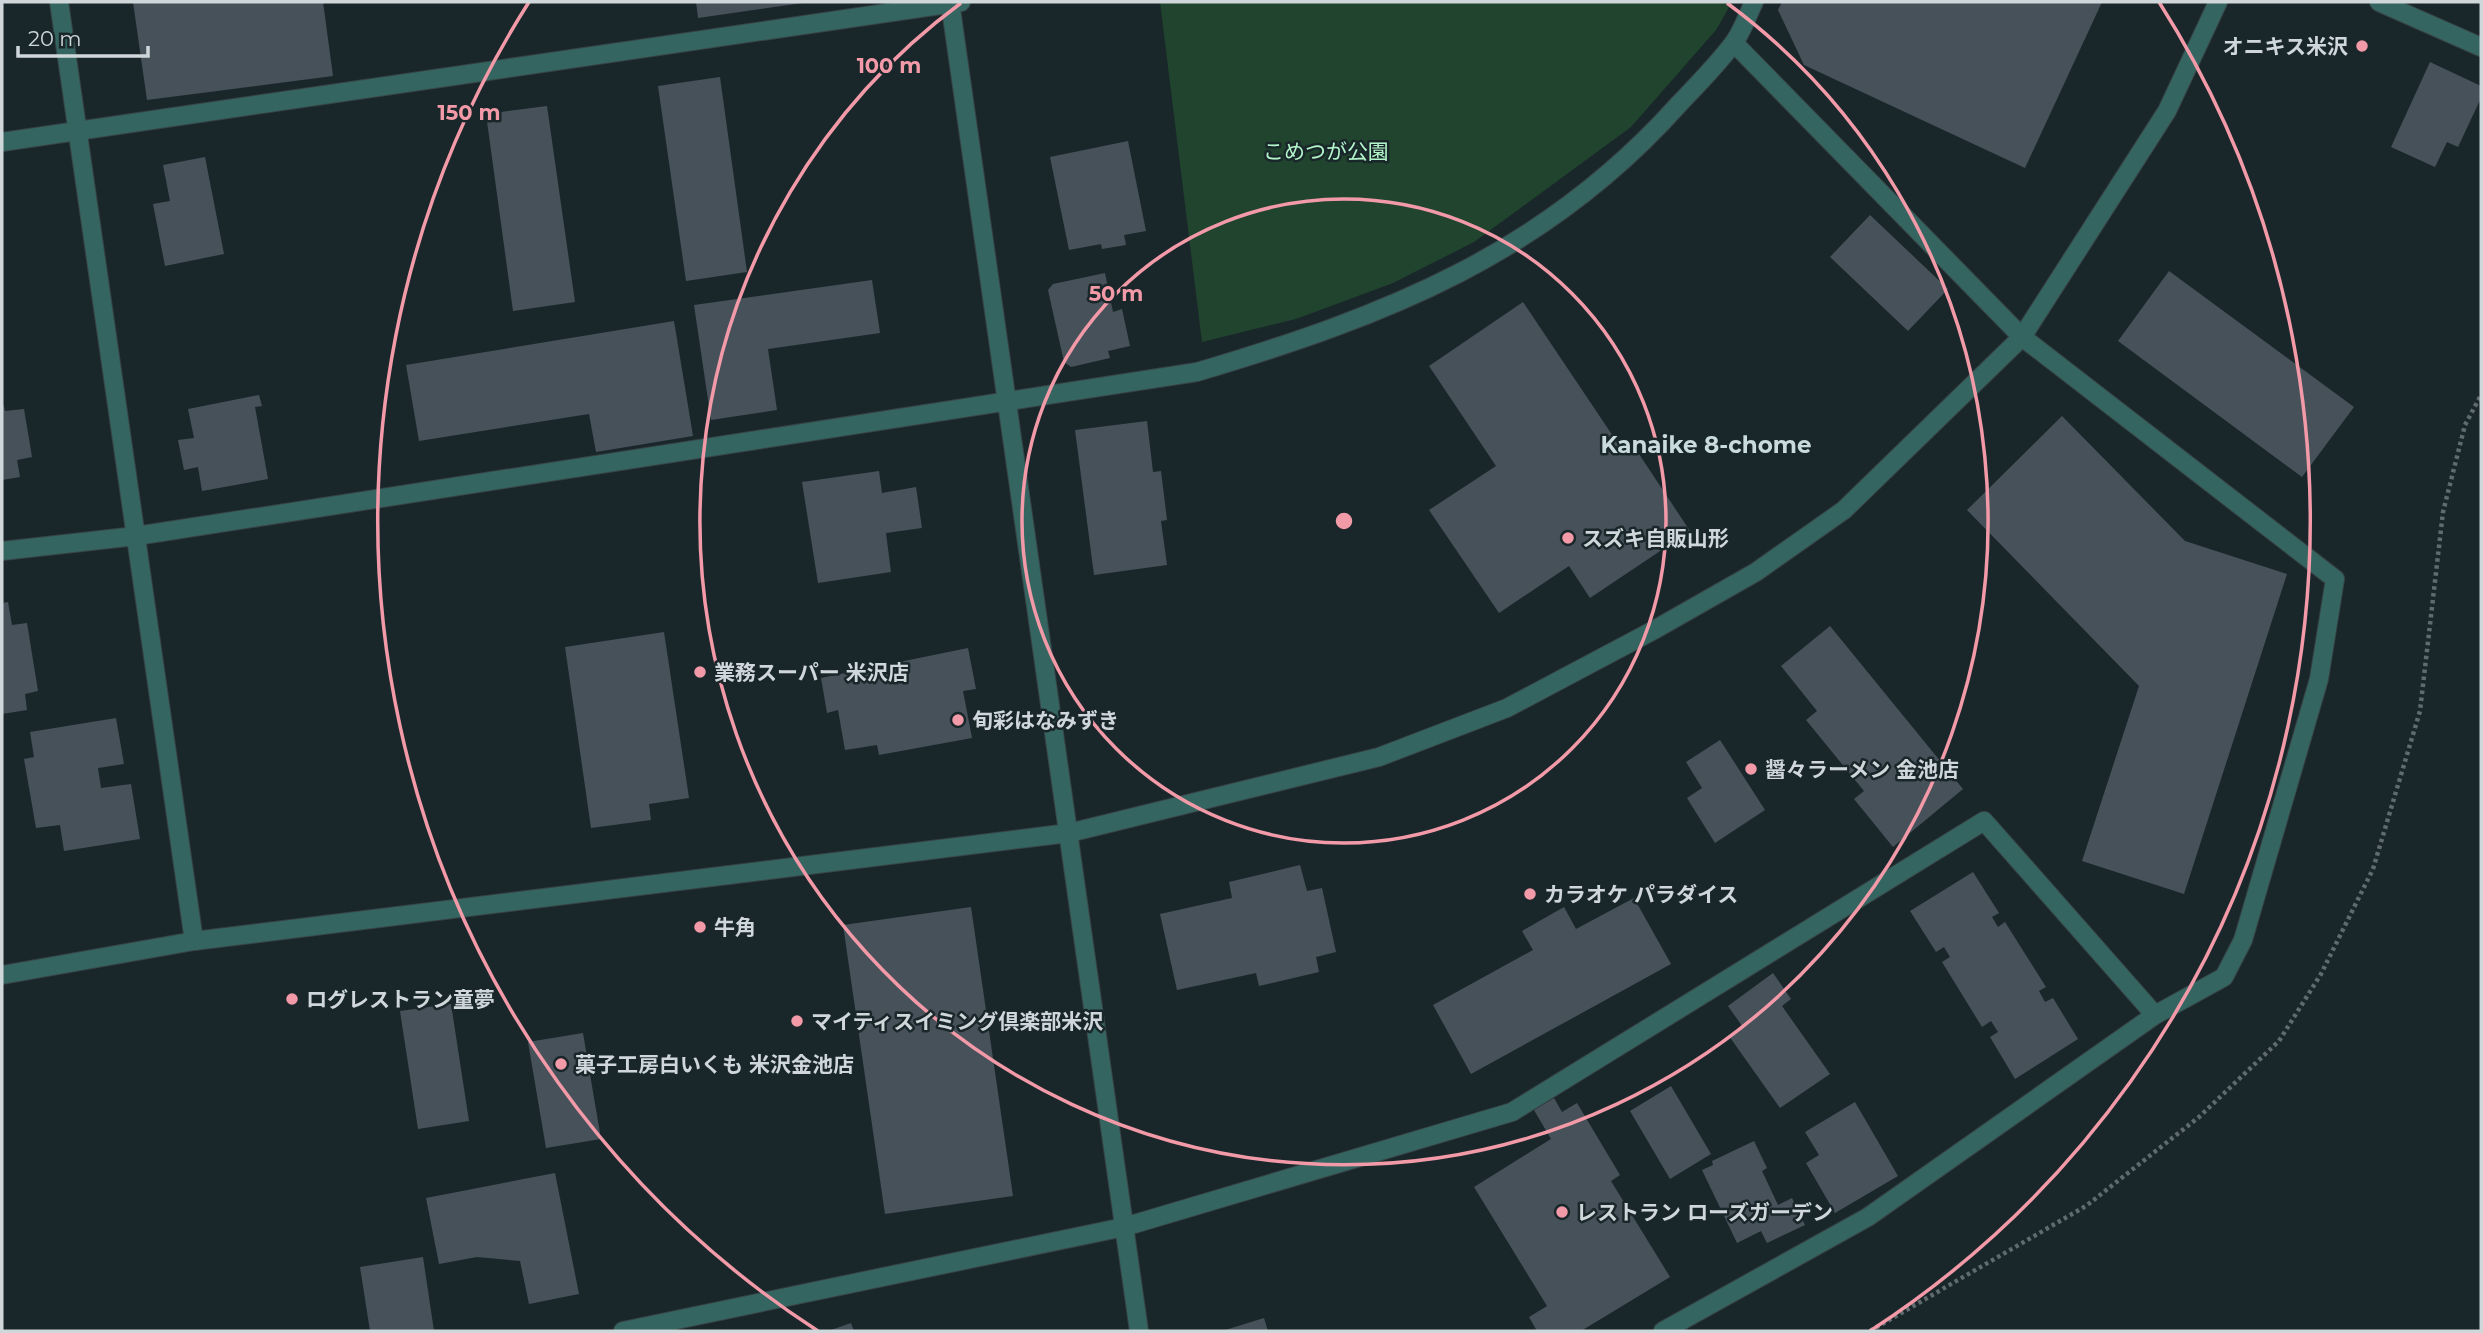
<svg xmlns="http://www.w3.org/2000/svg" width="2483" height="1333" viewBox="0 0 2483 1333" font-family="Montserrat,'Noto Sans JP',sans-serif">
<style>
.green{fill:#20442e}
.building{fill:#47515a}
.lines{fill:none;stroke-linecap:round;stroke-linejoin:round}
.minor-casing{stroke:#374346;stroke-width:20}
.tertiary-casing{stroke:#374346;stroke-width:20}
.path{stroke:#606b6e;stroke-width:4.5;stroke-dasharray:3.5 3.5;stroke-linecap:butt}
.minor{stroke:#356560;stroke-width:18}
.tertiary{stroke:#356560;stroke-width:18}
.ring{fill:none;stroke:#f39aa9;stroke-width:3.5}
.poi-dot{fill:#f39aa9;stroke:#1a272a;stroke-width:2.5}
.labels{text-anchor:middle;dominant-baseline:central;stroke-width:5;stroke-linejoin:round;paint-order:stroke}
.poi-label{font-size:21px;font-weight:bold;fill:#cfd7da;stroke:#1a272a;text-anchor:start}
.park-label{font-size:21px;fill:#b3f5ca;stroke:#1a272a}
.neighbourhood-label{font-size:23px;font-weight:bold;fill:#cadbe0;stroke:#1a272a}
.centre{fill:#f39aa9;stroke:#1a272a;stroke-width:3.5}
.ring-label{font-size:21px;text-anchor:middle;font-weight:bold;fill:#f39aa9;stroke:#1a272a;stroke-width:5;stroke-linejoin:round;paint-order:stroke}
</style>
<rect width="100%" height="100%" fill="#1a272a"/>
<path class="green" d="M1160,2H1732L1716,30L1631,127L1474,242L1393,283L1296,319L1202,342Z"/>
<path class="building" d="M133,2H323L333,76L147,100Z
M696,2H803V3L698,18Z
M1782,2H2102L2025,168L1804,65L1778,10Z
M2430,62L2481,86V98L2458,147L2447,142L2435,167L2391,147Z
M720,77L747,272L686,281L658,86Z
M547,106L575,302L513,311L486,114Z
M1128,141L1146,231L1124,235L1126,245L1102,249L1101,244L1069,250L1050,157Z
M205,157L224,254L165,266L153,204L170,201L163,165Z
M1870,215L1948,289L1908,331L1830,257Z
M2169,271L2354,407L2302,477L2118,341Z
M1105,273L1113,312L1122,309L1130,346L1108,351L1110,358L1071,367L1064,362L1048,290L1053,284Z
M872,280L880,333L768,349L777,410L711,420L694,305Z
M1523,302L1625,454L1635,448L1690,531L1590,598L1569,566L1499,613L1429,510L1496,466L1429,366Z
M674,321L693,436L596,452L589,414L419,441L406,365Z
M259,395L262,406L255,407L268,479L202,491L198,467L184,470L178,440L194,438L188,409Z
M2,400L5,411L24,409L32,457L17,460L20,477L2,480Z
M2062,416L2185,541L2287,574L2184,894L2082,861L2139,686L1967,510Z
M1147,421L1153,472L1161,471L1167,520L1161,521L1167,565L1094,575L1075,430Z
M879,471L882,493L916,487L922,528L886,533L891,572L818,583L802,482Z
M8,602L12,625L27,623L38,691L25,694L27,710L2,714V603Z
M1830,626L1963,789L1893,847L1854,799L1864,791L1806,720L1817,711L1781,666Z
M664,632L689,798L649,804L651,820L591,828L565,647Z
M968,648L976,689L963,691L972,738L879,755L877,745L845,750L838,710L827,713L821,678Z
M116,718L124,764L98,768L101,788L131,784L140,839L64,851L60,825L36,828L24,759L34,757L30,732Z
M1720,740L1765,810L1715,843L1687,798L1702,788L1686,762Z
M1300,865L1307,891L1322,888L1336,952L1316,957L1319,972L1259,986L1256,973L1177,990L1160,914L1232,898L1229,882Z
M1973,872L1999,913L1992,917L1998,927L2005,922L2046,987L2039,991L2045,1002L2053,998L2078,1039L2015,1079L1990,1037L1998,1032L1991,1021L1982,1027L1942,962L1950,957L1944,947L1936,952L1910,911Z
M1634,898L1671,964L1471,1074L1433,1005L1533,950L1522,931L1564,907L1576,929Z
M971,907L1013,1196L885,1214L843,925Z
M1773,973L1791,999L1782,1006L1830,1074L1780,1108L1729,1036L1742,1026L1728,1006Z
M451,1004L469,1121L418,1129L400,1011Z
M583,1033L601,1139L546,1148L528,1042Z
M1671,1086L1711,1154L1670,1179L1630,1111Z
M1554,1098L1562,1112L1577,1103L1620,1175L1611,1181L1670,1277L1581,1331H1537L1529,1317L1547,1306L1474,1187L1551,1139L1534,1110Z
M1855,1102L1898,1176L1835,1213L1806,1163L1819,1155L1805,1132Z
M1754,1141L1767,1168L1762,1171L1778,1205L1792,1198L1805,1225L1767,1243L1761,1231L1737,1243L1702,1170L1713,1165L1712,1161Z
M555,1173L579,1294L529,1304L520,1261L477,1257L439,1264L426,1198Z
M423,1257L434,1331H370L360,1267Z
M1264,1318L1268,1331H1222Z
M851,1323L854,1331H828Z"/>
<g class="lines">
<g class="minor-casing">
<path id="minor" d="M59,2L194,941
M950,2L1139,1331
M2379,2L2481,47
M2,142L961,2
M2,551L136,536L1197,372C1386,316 1545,254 1679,104C1697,85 1716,66 1732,45C1742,33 1747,16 1754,2
M623,1331L1124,1227L1512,1112L1984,821L2155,1015
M1663,1331L1868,1217L2155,1015L2224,977L2243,940L2319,679L2335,579L2022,337L1734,43"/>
</g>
<g class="tertiary-casing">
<path id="tertiary" d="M2,975L194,941L1069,833L1379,757L1507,708L1654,630L1756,572L1844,510L2022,337L2167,111L2218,2"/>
</g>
<path class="path" d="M1870,1331L2086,1206L2199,1117L2279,1041L2321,974L2373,869L2420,711L2443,512L2465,425L2481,395"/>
<use href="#minor" class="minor"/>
<use href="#tertiary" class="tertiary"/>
</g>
<g class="ring">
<circle cx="1344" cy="521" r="322"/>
<path d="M1727 3A644 644 0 1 1 961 3"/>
<path d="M818 1331A966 966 0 0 1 529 2M2159 2A966 966 0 0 1 1870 1331"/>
</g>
<g class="poi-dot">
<circle cx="2362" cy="46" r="7"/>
<circle cx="1568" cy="538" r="7"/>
<circle cx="700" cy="672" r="7"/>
<circle cx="958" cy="720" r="7"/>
<circle cx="1751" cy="769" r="7"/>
<circle cx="1530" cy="894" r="7"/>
<circle cx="700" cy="927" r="7"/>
<circle cx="292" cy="999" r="7"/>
<circle cx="797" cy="1021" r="7"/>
<circle cx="561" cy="1064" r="7"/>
<circle cx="1562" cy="1212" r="7"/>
</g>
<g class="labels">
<g class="poi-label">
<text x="2348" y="46" text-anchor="end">オニキス米沢</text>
<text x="1582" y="538">スズキ自販山形</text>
<text x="714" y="672">業務スーパー 米沢店</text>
<text x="972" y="720">旬彩はなみずき</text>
<text x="1765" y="769">醤々ラーメン 金池店</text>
<text x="1544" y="894">カラオケ パラダイス</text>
<text x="714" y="927">牛角</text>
<text x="306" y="999">ログレストラン童夢</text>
<text x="811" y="1021">マイティスイミング倶楽部米沢</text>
<text x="575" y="1064">菓子工房白いくも 米沢金池店</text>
<text x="1576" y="1212">レストラン ローズガーデン</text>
</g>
<g class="park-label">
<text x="1326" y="151">こめつが公園</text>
</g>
<g class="neighbourhood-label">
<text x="1706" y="445">Kanaike 8-chome</text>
</g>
</g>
<circle cx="1344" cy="521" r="10" class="centre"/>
<g class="ring-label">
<text x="889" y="73">100 m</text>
<text x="469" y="120">150 m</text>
<text x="1116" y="301">50 m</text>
</g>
<rect width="2483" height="1333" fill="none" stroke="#cfd7da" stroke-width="7"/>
<path d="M18 46v10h130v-10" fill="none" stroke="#cfd7da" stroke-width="3.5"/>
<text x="28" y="46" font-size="21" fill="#cfd7da" stroke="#1a272a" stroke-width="5" paint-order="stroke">20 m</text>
</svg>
